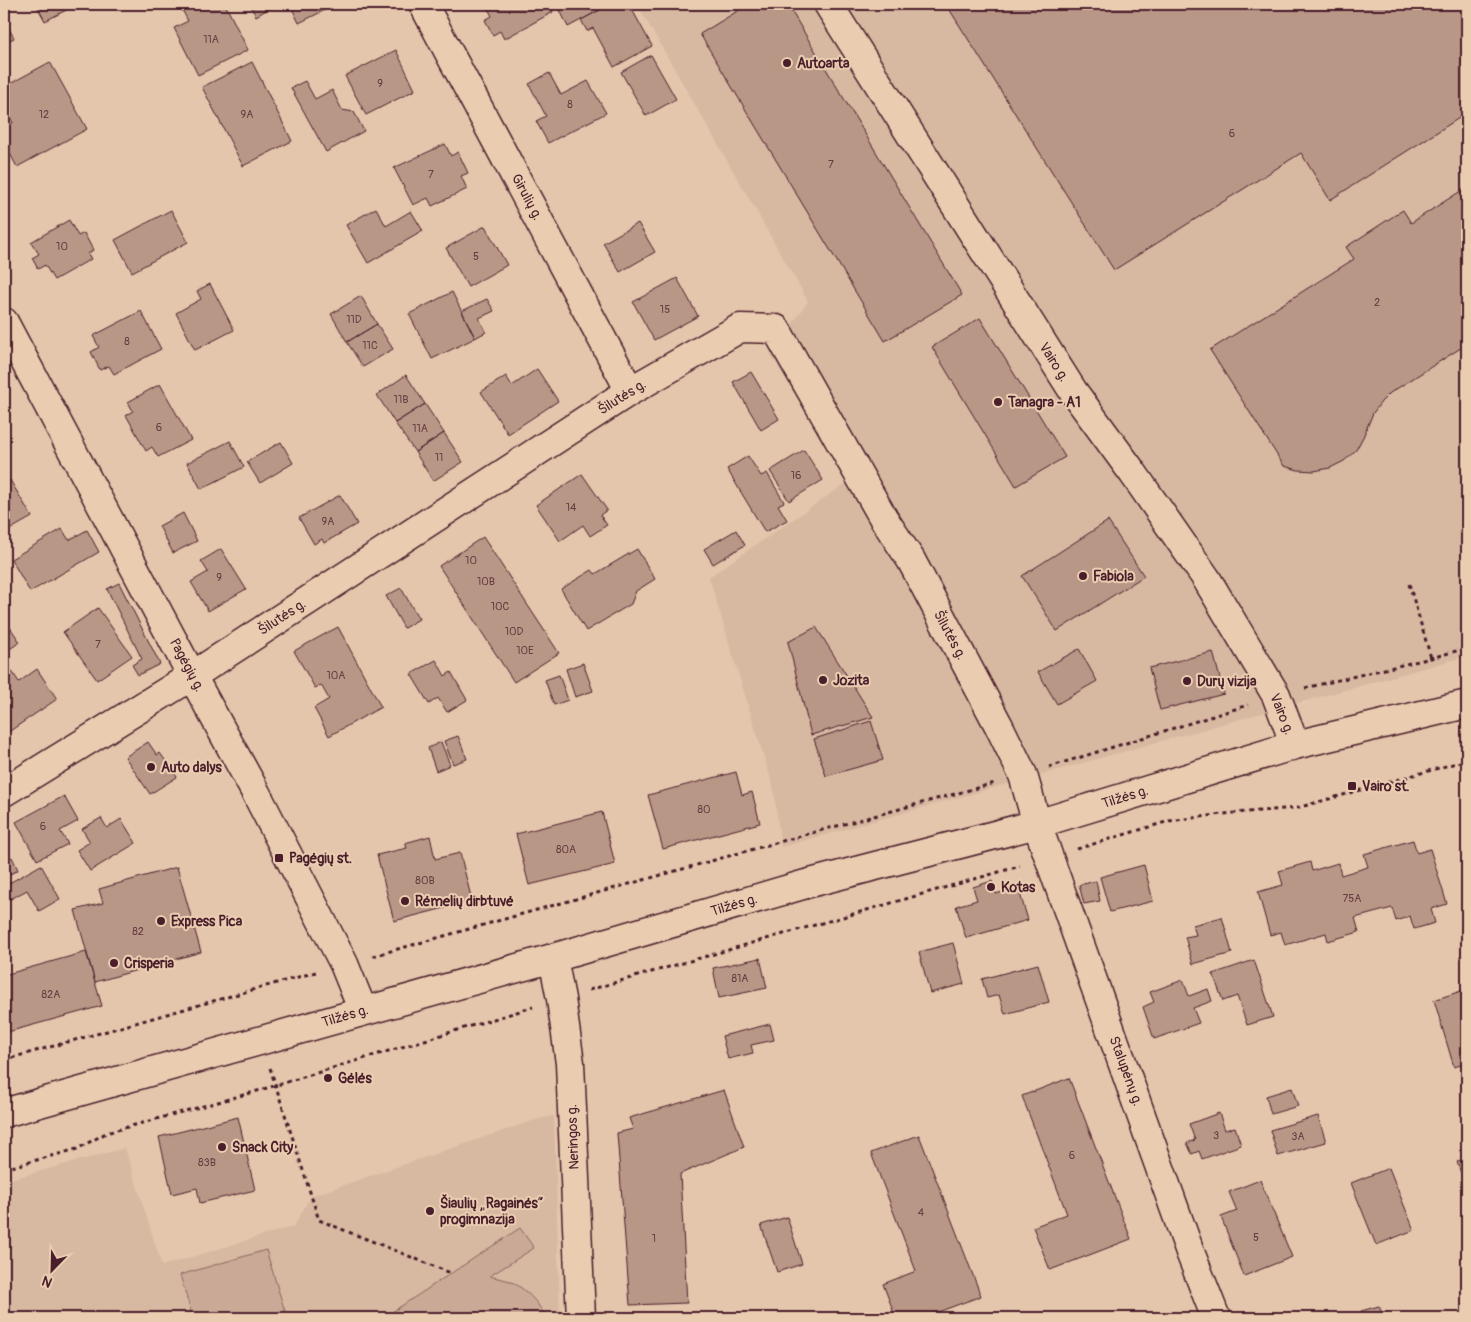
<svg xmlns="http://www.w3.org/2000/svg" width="1471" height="1322" viewBox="0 0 1471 1322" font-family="Pangolin,sans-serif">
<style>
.built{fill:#d7b8a1}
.green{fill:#caaa96;stroke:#8a6460}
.building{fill:#b99787;stroke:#4a1f2b}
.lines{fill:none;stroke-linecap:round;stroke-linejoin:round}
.street-casing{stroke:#4a1f2b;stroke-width:31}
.highway-casing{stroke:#4a1f2b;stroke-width:31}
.path{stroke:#4a1f2b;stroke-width:3;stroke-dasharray:4 4;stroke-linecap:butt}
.street{stroke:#eacdb1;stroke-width:28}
.highway{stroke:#eacdb1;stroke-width:28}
.poi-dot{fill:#4a1f2b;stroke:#eacdb1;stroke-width:2}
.labels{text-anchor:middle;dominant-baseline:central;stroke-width:4;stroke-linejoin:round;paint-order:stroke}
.number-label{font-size:11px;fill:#663d42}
.poi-label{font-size:14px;font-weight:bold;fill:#4a1f2b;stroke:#eacdb1;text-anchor:start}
.street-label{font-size:14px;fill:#4a1f2b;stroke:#eacdb1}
</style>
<rect width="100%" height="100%" fill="#e4c6ac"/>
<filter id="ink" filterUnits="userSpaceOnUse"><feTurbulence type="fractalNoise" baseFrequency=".02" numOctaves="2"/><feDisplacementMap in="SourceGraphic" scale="10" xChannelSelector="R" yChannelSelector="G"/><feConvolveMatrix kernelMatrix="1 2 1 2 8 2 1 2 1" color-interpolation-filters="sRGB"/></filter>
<g filter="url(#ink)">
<path class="built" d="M637,4H1467V656L781,847L774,790L709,577L848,482L771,355L808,301Z
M554,1116L560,1318H4V1181L125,1148L162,1266L294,1226L311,1196L538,1119Z"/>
<path class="green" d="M520,1228L534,1248L490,1276C496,1278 504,1279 510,1281C526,1289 539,1303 546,1318H383Z
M266,1250L287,1318H193L180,1275Z"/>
<path class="building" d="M36,4H78L45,21Z
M179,4H225L248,50L198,75L174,28L188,21Z
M249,4H277L256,16Z
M290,4H337L299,23Z
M488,4H549L553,12L504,39L500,31L493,35L485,20L492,16L486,5Z
M572,4H611L568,27L560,10Z
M611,4H629L652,46L614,67L593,28L587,31L581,20Z
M749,4H787L962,295L885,341L700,34Z
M946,4H1467V113L1330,200L1301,153L1114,270Z
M4,19L14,38L4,43Z
M396,50L415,90L366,115L345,76Z
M651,55L676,99L646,116L621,72Z
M50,62L87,129L17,167L4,142V128L13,123L4,105V87Z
M252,62L292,141L243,166L202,87Z
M549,73L561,95L588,81L606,113L548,143L536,121L546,116L529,84Z
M305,81L315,99L332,90L342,110L354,112L364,131L326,152L291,88Z
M445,144L451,156L458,152L468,173L461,176L467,189L432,206L428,198L413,205L394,168Z
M1467,187V344L1390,393L1381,402L1373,413L1363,437L1356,450L1344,461L1330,468L1314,471L1298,470L1284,466L1210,350L1354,259L1346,247L1403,210L1411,223Z
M376,208L386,226L411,211L423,231L368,263L346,225Z
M171,210L188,242L132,272L115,240Z
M69,220L78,236L84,233L93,250L88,254L91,259L54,280L45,265L38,269L32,258L39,254L31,242Z
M638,223L655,252L620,272L603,243Z
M485,226L507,265L468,287L446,248Z
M677,278L698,316L654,340L633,302Z
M210,284L234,330L195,350L176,313L201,299L197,291Z
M452,292L475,338L432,359L409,314Z
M361,296L377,324L347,342L331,314Z
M487,299L494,311L479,318L486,332L475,338L462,311Z
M141,311L161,349L114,374L109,366L100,370L91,352L99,347L93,336Z
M980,318L1065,457L1016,486L932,347Z
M377,324L393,349L363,367L347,342Z
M537,369L558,401L508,434L481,392L506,376L512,386Z
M751,372L779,419L761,430L733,382Z
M406,375L425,404L395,423L377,395Z
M160,384L191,440L158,457L152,447L146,451L126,415L133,411L128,402Z
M425,404L444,433L415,452L395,423Z
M444,433L463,462L433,481L415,452Z
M230,441L244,467L201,489L187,463Z
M281,442L293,463L260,483L247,462Z
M804,450L823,480L789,501L770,471Z
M748,456L761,476L767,473L784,502L778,505L787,520L765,532L727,469Z
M582,474L607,510L600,515L607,525L590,536L583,525L560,541L536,505Z
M10,480L32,517L4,533V484Z
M340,495L357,524L324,543L322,539L314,544L299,518Z
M183,513L197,541L173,553L159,526Z
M1108,521L1144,576L1057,631L1022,576Z
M62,529L69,540L87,530L99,552L30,592L11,559Z
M736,530L745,545L713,564L704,549Z
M483,537L559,653L514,682L439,566Z
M221,549L246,589L208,611L191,582L208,572L201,561Z
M637,549L655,579L636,591L631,604L586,631L561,589L592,570L595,574Z
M119,583L160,664L138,675L132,665L142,659L107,589Z
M401,588L419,619L404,628L386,596Z
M98,608L132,656L97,680L63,632Z
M7,623L20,642L4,653V625Z
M338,627L381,707L329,736L314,708L329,699L321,685L315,688L294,651Z
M816,627L873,717L811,735L788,642Z
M1079,649L1097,681L1057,704L1038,672Z
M1213,652L1224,694L1160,710L1149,668Z
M436,660L445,676L451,672L467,700L447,712L438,698L429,704L411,674Z
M583,663L593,691L575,697L566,669Z
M37,669L57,699L7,733L4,729V691L7,689L4,684V675L11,670L19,682Z
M559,675L568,700L554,705L545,680Z
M871,721L883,760L826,776L814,739Z
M458,736L467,759L453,764L444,741Z
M148,742L157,755L160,753L177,777L150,794L125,757Z
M441,742L450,765L436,771L428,748Z
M736,772L742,795L752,792L760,823L663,849L648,795Z
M64,796L78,821L60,831L68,844L37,860L16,822Z
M602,812L615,864L529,885L516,834Z
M101,818L107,828L121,819L136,843L90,871L77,850L90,842L82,829Z
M430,836L435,859L460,853L472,901L394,921L377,855L407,848L405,843Z
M1413,840L1417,853L1430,849L1447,904L1431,909L1435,923L1414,929L1410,916L1396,921L1392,908L1355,918L1359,932L1328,941L1326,933L1285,945L1281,932L1270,935L1258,892L1283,885L1279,871L1310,862L1312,871L1338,863L1341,875L1368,867L1364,854Z
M12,857L18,870L4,877V861Z
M41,865L60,899L39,911L27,890L7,901L4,896V886Z
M1144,865L1153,901L1110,912L1100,877Z
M177,867L201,952L95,982L75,910L103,903L99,889Z
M992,881L996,894L1018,887L1028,920L966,938L956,906L977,900L973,887Z
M1096,881L1100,901L1084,904L1079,885Z
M1222,917L1232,953L1193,964L1185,937L1196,935L1193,925Z
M953,943L964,984L930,993L919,952Z
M86,952L102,1006L4,1033V975Z
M760,958L767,988L719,998L713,968Z
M1254,960L1273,1017L1247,1025L1237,996L1223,1001L1213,974Z
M1038,964L1049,1002L1005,1014L999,995L987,998L982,979Z
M1183,980L1189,996L1208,989L1212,1001L1193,1008L1199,1023L1154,1039L1143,1007L1154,1002L1150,992Z
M1467,989V1063L1454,1067L1434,1000Z
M770,1024L774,1040L751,1045L753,1053L728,1059L722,1036Z
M1069,1078L1131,1239L1050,1270L1033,1227L1067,1214L1022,1096Z
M1292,1088L1298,1106L1271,1114L1266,1096Z
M724,1090L744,1147L680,1174L687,1303L630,1305L617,1133L633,1129L629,1118Z
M1219,1113L1225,1130L1235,1127L1241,1145L1202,1159L1199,1151L1192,1154L1187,1143L1195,1140L1189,1124Z
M1318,1116L1326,1142L1278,1156L1270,1130Z
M238,1117L255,1190L200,1203L197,1188L172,1194L159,1137Z
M919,1135L981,1296L922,1318H896L883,1284L916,1271L871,1153Z
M1467,1158V1190L1457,1162Z
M1389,1168L1414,1230L1376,1245L1351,1183Z
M1260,1180L1292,1257L1244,1276L1221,1217L1237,1211L1229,1192Z
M787,1217L802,1264L777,1272L761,1225Z
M1379,1306L1384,1318H1363L1361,1311Z"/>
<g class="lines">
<g class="street-casing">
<path id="street" d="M423,4L630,391
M828,4L1073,391L1133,473L1206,578L1276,695L1295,745
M4,322L192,676L256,793L344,964L363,1011
M4,792L192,676L630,391L740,328L776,329L884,519L911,560L999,726L1023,775L1037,824L1190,1252L1216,1318
M553,958L561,999L570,1063L581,1318"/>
</g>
<g class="highway-casing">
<path id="highway" d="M4,1113L553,958L806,884L1037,824L1295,745L1467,704"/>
</g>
<path class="path" d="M1409,584L1431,658
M1305,688L1431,658L1467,648
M1049,767L1248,705
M1077,849L1169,821L1223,814L1297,808L1467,760
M373,956L793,838L995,783
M589,990L1020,866
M4,1060L316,972
M270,1068L319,1220L451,1273
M4,1169L77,1149L106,1133L254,1092L533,1007"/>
<use href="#street" class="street"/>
<use href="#highway" class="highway"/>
</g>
</g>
<g class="poi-dot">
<circle cx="787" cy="63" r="5"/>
<circle cx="998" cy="402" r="5"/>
<circle cx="1083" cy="576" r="5"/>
<circle cx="823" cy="680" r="5"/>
<circle cx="1187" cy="681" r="5"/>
<circle cx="151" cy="767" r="5"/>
<rect x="1347" y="781" width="10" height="10" rx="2.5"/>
<rect x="274" y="853" width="10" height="10" rx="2.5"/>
<circle cx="991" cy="887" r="5"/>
<circle cx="405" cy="901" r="5"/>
<circle cx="161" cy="921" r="5"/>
<circle cx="114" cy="963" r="5"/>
<circle cx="328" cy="1078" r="5"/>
<circle cx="222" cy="1147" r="5"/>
<circle cx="430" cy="1211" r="5"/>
</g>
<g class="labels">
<g class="number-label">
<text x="211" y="39">11A</text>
<text x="380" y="83">9</text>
<text x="570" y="104">8</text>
<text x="44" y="114">12</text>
<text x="247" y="114">9A</text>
<text x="1232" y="133">6</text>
<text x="831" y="164">7</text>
<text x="431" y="174">7</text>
<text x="62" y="246">10</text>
<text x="476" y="256">5</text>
<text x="1377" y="302">2</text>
<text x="665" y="309">15</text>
<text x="354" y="319">11D</text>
<text x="127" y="341">8</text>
<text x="370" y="345">11C</text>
<text x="401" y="399">11B</text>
<text x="159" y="427">6</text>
<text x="420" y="428">11A</text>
<text x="439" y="457">11</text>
<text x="796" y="475">16</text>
<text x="571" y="507">14</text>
<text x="328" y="521">9A</text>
<text x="471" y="560">10</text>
<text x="219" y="577">9</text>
<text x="486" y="581">10B</text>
<text x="500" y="606">10C</text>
<text x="514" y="631">10D</text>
<text x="98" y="644">7</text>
<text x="525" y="650">10E</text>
<text x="336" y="675">10A</text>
<text x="704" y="809">80</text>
<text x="43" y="826">6</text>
<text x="566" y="849">80A</text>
<text x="425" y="880">80B</text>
<text x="1352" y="898">75A</text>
<text x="138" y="931">82</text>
<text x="740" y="978">81A</text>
<text x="51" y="994">82A</text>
<text x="1216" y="1135">3</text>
<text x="1298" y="1136">3A</text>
<text x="1072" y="1155">6</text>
<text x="207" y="1162">83B</text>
<text x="921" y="1212">4</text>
<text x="1256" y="1237">5</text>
<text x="654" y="1238">1</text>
</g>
<g class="poi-label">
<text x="797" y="63">Autoarta</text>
<text x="1008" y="402">Tanagra - A1</text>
<text x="1093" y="576">Fabiola</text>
<text x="833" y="680">Jozita</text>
<text x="1197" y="681">Durų vizija</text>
<text x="161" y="767">Auto dalys</text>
<text x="1362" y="786">Vairo st.</text>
<text x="289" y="858">Pagėgių st.</text>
<text x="1001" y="887">Kotas</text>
<text x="415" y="901">Rėmelių dirbtuvė</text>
<text x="171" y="921">Express Pica</text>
<text x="124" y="963">Crisperia</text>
<text x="338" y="1078">Gėlės</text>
<text x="232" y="1147">Snack City</text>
<text x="440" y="1203">Šiaulių „Ragainės“<tspan x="440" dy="16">progimnazija</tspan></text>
</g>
<g class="street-label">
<text transform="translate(527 197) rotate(62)">Girulių g.</text>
<text transform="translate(1054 362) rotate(58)">Vairo g.</text>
<text transform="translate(622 397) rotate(-32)">Šilutės g.</text>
<text transform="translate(282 617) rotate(-33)">Šilutės g.</text>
<text transform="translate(950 635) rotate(62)">Šilutės g.</text>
<text transform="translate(187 665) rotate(62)">Pagėgių g.</text>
<text transform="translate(1282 714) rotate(68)">Vairo g.</text>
<text transform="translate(1125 797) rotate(-17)">Tilžės g.</text>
<text transform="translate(734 905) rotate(-16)">Tilžės g.</text>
<text transform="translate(345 1016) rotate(-16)">Tilžės g.</text>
<text transform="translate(1126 1071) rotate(70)">Stalupėnų g.</text>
<text transform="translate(573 1137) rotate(-92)">Neringos g.</text>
</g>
</g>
<rect width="1471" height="1322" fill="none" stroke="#eacdb1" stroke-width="20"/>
<rect x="10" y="10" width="1451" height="1302" fill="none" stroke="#4a1f2b" stroke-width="2" filter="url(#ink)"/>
<g transform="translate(52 1270) rotate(203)" stroke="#eacdb1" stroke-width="4" paint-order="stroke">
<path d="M0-4L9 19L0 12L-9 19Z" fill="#4a1f2b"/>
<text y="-8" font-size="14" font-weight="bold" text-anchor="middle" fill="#4a1f2b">N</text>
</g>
</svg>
